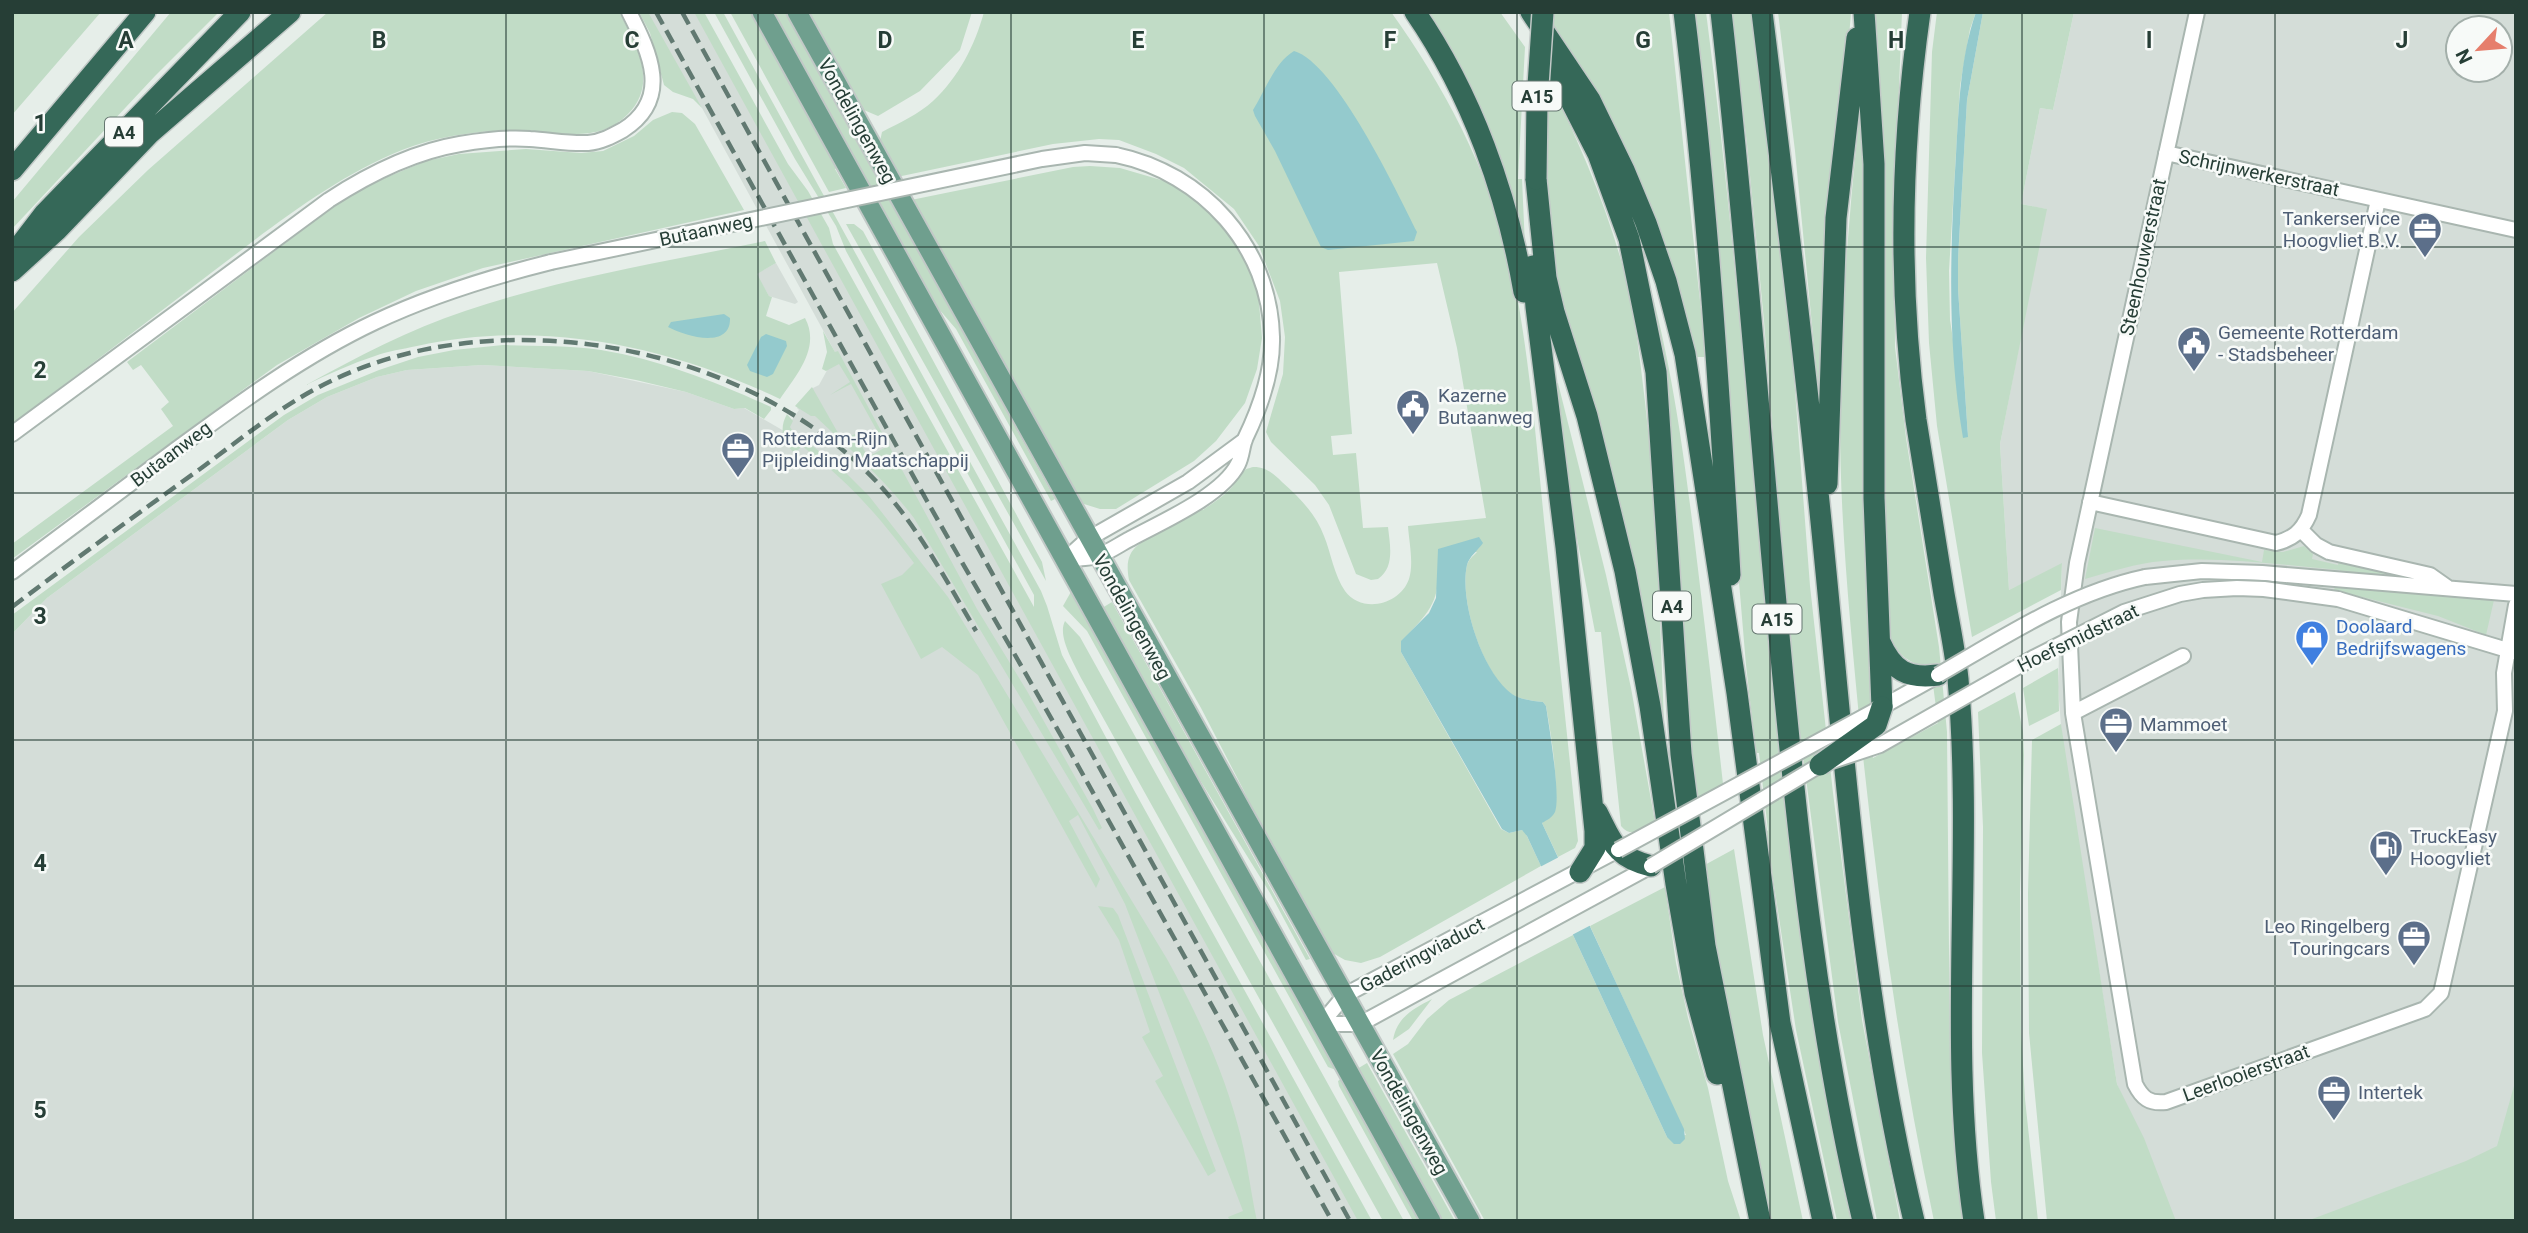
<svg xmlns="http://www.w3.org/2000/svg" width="2528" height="1233" viewBox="0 0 2528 1233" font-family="Roboto,sans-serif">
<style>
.built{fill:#d4ddd8;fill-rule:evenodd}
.green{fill:#c1dcc6;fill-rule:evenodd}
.water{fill:#94cacd}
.pier{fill:#e6eee9}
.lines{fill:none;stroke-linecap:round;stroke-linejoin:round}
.minor-casing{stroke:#a9b6b0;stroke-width:18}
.major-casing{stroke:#c2c9c7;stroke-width:23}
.highway-casing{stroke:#c2c9c7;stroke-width:24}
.minor{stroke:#fff;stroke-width:14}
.major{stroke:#6f9f8e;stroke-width:19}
.highway{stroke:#356858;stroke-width:21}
.rail{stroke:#617971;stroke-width:4.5;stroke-dasharray:14 7;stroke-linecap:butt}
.minor-bridge-casing{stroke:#a9b6b0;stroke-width:18;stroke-linecap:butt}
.highway-bridge-casing{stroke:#c2c9c7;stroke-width:24;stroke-linecap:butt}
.minor-bridge{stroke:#fff;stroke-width:14}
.highway-bridge{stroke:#356858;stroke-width:21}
.grid{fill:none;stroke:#263e36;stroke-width:2;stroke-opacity:0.55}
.labels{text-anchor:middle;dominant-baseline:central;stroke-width:5;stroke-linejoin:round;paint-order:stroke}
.shield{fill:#f7faf8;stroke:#657670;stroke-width:2}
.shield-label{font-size:18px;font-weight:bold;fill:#263e36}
.street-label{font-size:19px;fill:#263e36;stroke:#f7faf8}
.service-label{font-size:19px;fill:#4e5e75;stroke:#f7faf8;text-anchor:start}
.shop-label{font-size:19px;fill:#366cbe;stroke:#f7faf8;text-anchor:start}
.grid-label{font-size:23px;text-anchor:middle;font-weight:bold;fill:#263e36;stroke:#f7faf8;stroke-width:5;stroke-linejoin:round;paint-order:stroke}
</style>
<rect width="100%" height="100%" fill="#e6eee9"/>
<path class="built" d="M644,12H696L1367,1221H12V634L47,598L288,420L327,397L377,377L407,370L482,365L588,371L686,392L734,409L744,408L784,431L799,410L797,408L811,389L819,385L836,354L702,108Z
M2074,12H2516V1092L2503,1146L2433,1180L2313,1221H2173L2117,1084L2062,738L2058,687L2062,564L2009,590L2000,444L2046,209L2021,204L2040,108L2053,110ZM2458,28H2500V70H2458Z
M776,263L798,302L795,304L769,296L756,274Z"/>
<path class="green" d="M12,12H101L12,115Z
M171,12H219L155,76L12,229V202Z
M328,12H619C636,44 659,83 628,114C596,147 552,129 512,130C476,131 435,137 402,150C331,179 272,227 211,273C145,323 79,374 12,424V313L79,237L148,170Z
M639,12H648L702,108L693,99L673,92L664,85L650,33Z
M694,12H704L788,164L808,191L829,228L833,244L1034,607V595L846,251L836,226L795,159L714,12H723L1041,591L1047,606L1062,655L1135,792L1372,1221H1358Z
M730,12H752L838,167L835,169L846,188L829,192Z
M772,12H786L1055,499L1051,501L956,329L932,301Z
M806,12H972L960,50L920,91L878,116L859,108Z
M984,12H1391C1447,90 1493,179 1513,274C1529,355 1536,438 1544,520C1556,627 1567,734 1578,841L1575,848L1558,857L1542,823L1555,811C1558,776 1552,740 1546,706L1543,702C1533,701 1519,699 1511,694C1482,672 1459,600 1467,565C1469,559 1473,556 1477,552L1438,555C1441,601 1432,609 1402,641L1401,652L1501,829L1509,833L1522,830L1525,832L1541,866L1380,957L1361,963L1345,960L1329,951L1279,864L1243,789L1201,708L1129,580C1123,549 1138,544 1162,530C1175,523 1187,515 1200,507L1203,510C1213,503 1224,496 1232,487C1236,482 1240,474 1245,470C1246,469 1252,467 1254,467C1266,467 1274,474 1282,482C1299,497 1316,514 1324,536C1331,553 1334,575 1345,591C1362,614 1400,605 1409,579C1414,563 1409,542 1408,526L1486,518L1457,348L1437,263L1339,272L1352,434L1331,436L1333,455L1356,453L1363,528L1388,527C1390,545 1395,567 1378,579L1371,580L1356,574L1329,505L1315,485L1271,442L1266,432L1283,374L1285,337L1280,301L1259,246L1234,209L1184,168L1156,154L1119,140L1099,139L1053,144L897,177L879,146L882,132C899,123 919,114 933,101C959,77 975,45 984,12Z
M1423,12H1500L1525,47L1518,179H1522L1526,268Z
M1544,12H1669L1706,357H1697C1668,232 1620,116 1544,12Z
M1691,12H1706C1727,172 1741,333 1755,493C1777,737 1796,981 1851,1221H1837L1796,1030L1766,832L1768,830L1759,753H1756L1746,665Z
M1731,12H1757L1786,273L1810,586L1833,793L1862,1020L1900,1221H1877L1838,1022L1791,664L1764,321L1747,144Z
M1778,12H1851L1820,407L1795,151Z
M1870,12H1902L1894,212L1895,347L1906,438L1939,647L1947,732L1950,1061L1952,1121L1963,1221H1934C1900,1061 1878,900 1861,737C1851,632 1840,527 1840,420C1840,284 1856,148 1870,12ZM1889,635C1901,659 1907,661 1931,669L1938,723L1873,758L1869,713L1876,698Z
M1937,12H1976L1970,29L1960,86L1949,271L1950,320L1968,437L1958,289V259L1967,100L1983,12H2074L2053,110L2040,108L2021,204L2047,209L2000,444L2009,590L2062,563L2061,590L1972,637L1937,426L1929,343L1926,258L1932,52Z
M1548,79C1579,142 1606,204 1624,271C1635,314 1640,359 1645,402C1658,517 1660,632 1665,747L1557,290L1546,179Z
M672,112L682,113L695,124L744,210L483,268L416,291L359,318L277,365L12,559V544L173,426L161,409L169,402L141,365L133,370L127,362L324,214L357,191L385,178L426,161L459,154L526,149L581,153L603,151L634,136L653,120Z
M1090,166L1120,168L1168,182L1214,213L1241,249L1258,291L1262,338L1257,369L1245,403L1216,441L1194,461L1116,509H1100L1084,504L1077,495L911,200L1073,167Z
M846,224H854L863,231L1042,562L1046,581Z
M1633,230C1667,330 1681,432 1694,536C1704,619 1714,702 1723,784L1694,801L1669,410L1658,335Z
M765,241L776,263L757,274L769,296L772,297L766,316L789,325L805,318C821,348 796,375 780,399C667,345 541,319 417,346C403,349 388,351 375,356C351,364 328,374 306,385C357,357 410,329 465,311C562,278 665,262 765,241Z
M823,331L835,352L838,351L977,609L1027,691L1093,809L1102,828L1099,830L914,518C885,480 850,449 815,416H811L795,406L812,387L842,440L855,434L868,457L886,447L851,384L830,395L850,382L839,364L826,371L822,369L827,352Z
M503,345C535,346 569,345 601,350C661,360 716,382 771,407V410L764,419L745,408L734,409L686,392L636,380L588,371L482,365L407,370L377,377L327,397L288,420L47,598L12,634V615L284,415L318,395L379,370L418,357L454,350Z
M1558,383L1606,575L1631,688L1655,822C1642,829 1632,839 1621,826L1601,632H1595L1570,502L1555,384Z
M787,414L793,421L790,427L792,430L843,470L869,496L948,597L1167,959C1196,1012 1222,1066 1238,1126C1247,1157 1250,1189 1257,1221H1230L1228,1217L1243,1211L1125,904L1078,815L1069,821L1100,879L1096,888L978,675L942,647L921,659L881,584L902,575L914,563C878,515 850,483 802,446L795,453C782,443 779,428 787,414Z
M2095,528L2262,562L2264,550L2283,552L2304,546L2313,554L2312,559L2338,565L2339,560L2424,578L2422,581L2397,577L2340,575V570C2281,565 2222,556 2163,561C2136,563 2110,572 2085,579Z
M2335,586L2494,600L2486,635L2438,616L2334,590Z
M1072,590L1337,1069L1336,1070L1328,1067L1087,631L1063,606Z
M1112,602L1310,959L1306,960L1270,893L1177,743L1102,608Z
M1065,621L1080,637L1404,1221H1383L1081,678C1074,663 1057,636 1065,621Z
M2058,668L2059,711L2029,726L2023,688Z
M2015,692L2023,732L2024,755L2020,892L2021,1032L2025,1099L2038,1221H1996L1991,1182L1982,1053L1983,827L1978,712Z
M2061,724L2117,1084L2144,1138L2176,1221H2047L2029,1033L2028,893L2032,740Z
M1734,849L1763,1035L1803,1221H1771L1746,1121L1701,867Z
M1665,887L1676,963L1688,1018L1708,1088L1728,1181L1741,1221H1485L1393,1054L1408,1044L1427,1019L1449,1000L1573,935L1667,1137L1686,1135L1590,926Z
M1098,906L1113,908L1118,915L1216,1171L1208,1176L1155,1081L1163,1076L1142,1037L1150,1032L1119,940Z
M1432,999L1409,1029L1393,1040C1397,1017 1413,1009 1432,999Z
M1367,1063L1455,1221H1441L1357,1069Z
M1342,1078L1421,1221H1413L1339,1086L1338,1081Z
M2516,1079V1221H2307L2466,1161L2497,1146Z"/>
<path class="water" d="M1976,12H1983L1967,100L1958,259V289L1968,437L1963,438C1947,343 1950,250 1956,155C1959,107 1960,58 1976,12Z
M1294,51C1336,63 1397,192 1417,232L1414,241L1328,250L1321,247L1275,151L1255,116L1253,110C1265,91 1275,62 1294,51Z
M724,314L730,318C731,350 685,336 668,327L671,322Z
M766,334L786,341L787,346L773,374L767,377L750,371L747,365L761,337Z
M1479,537L1483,543C1478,550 1469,557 1467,565C1459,600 1482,672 1512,694C1519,699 1533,701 1543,702L1546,706C1549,726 1561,796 1555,812C1552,818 1547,820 1542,823L1684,1129L1685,1139L1680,1144H1674L1667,1137L1527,836L1522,830L1509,833L1502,829L1401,652V641L1429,613L1436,598L1438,549Z"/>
<path class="pier" d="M1561,856L1593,924L1570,936L1538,868Z"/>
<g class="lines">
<g class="minor-casing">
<path id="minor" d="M2197,12L2077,563L2069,622L2073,713L2135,1084C2142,1098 2149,1104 2166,1102L2425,1009L2441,993L2505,711L2504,673L2516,605
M2166,153L2516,230
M12,434L329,200C369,174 412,152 460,144C483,140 507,137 530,139C549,140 569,144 588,143C601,142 612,136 623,130C672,99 650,53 629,12
M2090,502L2276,543C2293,539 2302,531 2309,515L2378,200
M2301,530L2316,545L2329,552L2430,575L2447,587
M1066,559L1088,539L1188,482L1245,440
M1065,560C1075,558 1087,559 1097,556C1108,553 1120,544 1130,539C1161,522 1222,496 1238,464C1242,456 1242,447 1245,439C1260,408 1273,372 1272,337C1270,247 1203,173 1116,155
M12,572C66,532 120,491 174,451C238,404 303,356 375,322C432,295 491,277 551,262
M2145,577L2202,571L2262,573L2516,594
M2338,599L2514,652
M1882,707L1934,678
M2073,713L2183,656
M1321,1024H1360L1651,866
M1321,1024L1345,995L1618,850"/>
</g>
<g class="major-casing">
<path id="major" d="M762,12L1431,1221
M797,12L1470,1221"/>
</g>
<g class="highway-casing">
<path id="highway" d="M1415,12C1472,95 1507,194 1524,292
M1531,12L1590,100L1624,170L1646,223L1666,281L1685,354L1737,693L1780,1023L1823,1221
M1684,12C1707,199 1719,387 1730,575
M1721,12C1745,223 1760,435 1780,646C1798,839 1818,1032 1863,1221
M1762,12C1785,199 1808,385 1826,572C1847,789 1863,1008 1914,1221
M1864,12L1874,164V498L1882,707
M1920,12C1901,146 1898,285 1916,420C1925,478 1935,536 1944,594C1949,622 1955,650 1958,679C1974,859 1947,1041 1974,1221
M1551,62L1598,154L1629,239L1656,372L1681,754L1705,946L1760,1221
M12,170L145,12
M1536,179L1546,278L1554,312L1587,416L1625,571L1650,706L1676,884L1695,993L1717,1074
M12,256L45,213L240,12
M1533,266L1536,307L1566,547L1595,831V848L1580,872
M12,271L57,230L150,133L290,12
M1827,484L1836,218L1857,38
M1880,642C1893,671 1907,679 1938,675
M1597,812C1613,843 1615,857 1651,866"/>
</g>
<use href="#minor" class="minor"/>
<use href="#major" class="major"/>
<use href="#highway" class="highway"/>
<path class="rail" d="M656,12L927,501L1067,746L1332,1221
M682,12L1350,1221
M12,607C74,560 137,514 200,469C242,438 283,404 331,381C496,301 732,342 864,469C912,515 943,575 976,631"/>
<g class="minor-bridge-casing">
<path id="minor-bridge" d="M551,262L1042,159L1085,153L1116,155
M1938,675C2004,637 2070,593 2145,577
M1618,850L1882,707
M1651,866L1820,765L1880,745L2033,658L2124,612L2180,594L2203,590L2237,588L2264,589L2338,599"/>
</g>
<g class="highway-bridge-casing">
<path id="highway-bridge" d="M1536,179L1537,100L1543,12
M1820,765L1876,725L1882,707"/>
</g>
<use href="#minor-bridge" class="minor-bridge"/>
<use href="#highway-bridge" class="highway-bridge"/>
</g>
<path class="grid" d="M253,12V1221M506,12V1221M758,12V1221M1011,12V1221M1264,12V1221M1517,12V1221M1770,12V1221M2022,12V1221M2275,12V1221M12,247H2516M12,493H2516M12,740H2516M12,986H2516"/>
<defs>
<g id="office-pin" transform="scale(1.75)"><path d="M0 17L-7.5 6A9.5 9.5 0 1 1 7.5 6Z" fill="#5c6f8a" stroke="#f7faf8"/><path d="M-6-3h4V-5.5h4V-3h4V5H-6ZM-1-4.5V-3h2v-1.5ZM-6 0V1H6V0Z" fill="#fff"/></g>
<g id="civic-pin" transform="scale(1.75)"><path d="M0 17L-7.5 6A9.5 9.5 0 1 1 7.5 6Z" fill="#5c6f8a" stroke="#f7faf8"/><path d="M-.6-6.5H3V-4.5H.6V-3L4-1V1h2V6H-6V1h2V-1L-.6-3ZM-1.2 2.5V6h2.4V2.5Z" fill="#fff"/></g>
<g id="shop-pin" transform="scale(1.75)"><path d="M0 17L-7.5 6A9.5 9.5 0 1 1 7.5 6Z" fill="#3f7fe0" stroke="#f7faf8"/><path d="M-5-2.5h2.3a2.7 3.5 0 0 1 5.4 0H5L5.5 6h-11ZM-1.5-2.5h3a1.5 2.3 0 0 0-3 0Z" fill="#fff"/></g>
<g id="fuel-pin" transform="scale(1.75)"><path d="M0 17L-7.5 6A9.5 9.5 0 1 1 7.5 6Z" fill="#5c6f8a" stroke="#f7faf8"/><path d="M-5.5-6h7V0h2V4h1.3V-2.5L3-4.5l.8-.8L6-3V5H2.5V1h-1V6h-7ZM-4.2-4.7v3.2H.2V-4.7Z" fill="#fff"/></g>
</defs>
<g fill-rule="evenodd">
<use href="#office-pin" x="2425" y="229"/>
<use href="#civic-pin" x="2194" y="343"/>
<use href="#civic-pin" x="1413" y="406"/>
<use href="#office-pin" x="738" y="449"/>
<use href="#shop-pin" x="2312" y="637"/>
<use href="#office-pin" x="2116" y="724"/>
<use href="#fuel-pin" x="2386" y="847"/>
<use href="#office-pin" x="2414" y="937"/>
<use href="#office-pin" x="2334" y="1092"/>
</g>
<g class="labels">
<g class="shield">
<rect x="1512.5" y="81.5" width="49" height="29" rx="5"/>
<rect x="105" y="117.5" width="38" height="29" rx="5"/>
<rect x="1653" y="591.5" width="38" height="29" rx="5"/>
<rect x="1752.5" y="604.5" width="49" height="29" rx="5"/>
</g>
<g class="shield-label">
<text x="1537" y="96">A15</text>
<text x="124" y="132">A4</text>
<text x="1672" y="606">A4</text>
<text x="1777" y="619">A15</text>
</g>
<g class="street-label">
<text transform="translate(857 121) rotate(61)">Vondelingenweg</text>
<text transform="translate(2259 173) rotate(12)">Schrijnwerkerstraat</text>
<text transform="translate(706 230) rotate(-12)">Butaanweg</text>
<text transform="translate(2143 257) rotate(-78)">Steenhouwerstraat</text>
<text transform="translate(171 454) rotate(-37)">Butaanweg</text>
<text transform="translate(1132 617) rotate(61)">Vondelingenweg</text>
<text transform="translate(2078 638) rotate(-26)">Hoefsmidstraat</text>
<text transform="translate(1422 955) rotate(-28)">Gaderingviaduct</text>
<text transform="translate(2246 1073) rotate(-20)">Leerlooierstraat</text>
<text transform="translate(1409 1112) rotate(61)">Vondelingenweg</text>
</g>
<g class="service-label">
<text x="2400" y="218" text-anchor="end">Tankerservice<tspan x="2400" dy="22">Hoogvliet B.V.</tspan></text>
<text x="2218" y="332">Gemeente Rotterdam<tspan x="2218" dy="22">- Stadsbeheer</tspan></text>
<text x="1438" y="395">Kazerne<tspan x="1438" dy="22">Butaanweg</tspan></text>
<text x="762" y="438">Rotterdam-Rijn<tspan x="762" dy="22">Pijpleiding Maatschappij</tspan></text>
<text x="2140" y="724">Mammoet</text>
<text x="2410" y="836">TruckEasy<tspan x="2410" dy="22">Hoogvliet</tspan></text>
<text x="2390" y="926" text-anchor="end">Leo Ringelberg<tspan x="2390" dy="22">Touringcars</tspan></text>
<text x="2358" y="1092">Intertek</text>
</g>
<g class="shop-label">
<text x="2336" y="626">Doolaard<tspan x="2336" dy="22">Bedrijfswagens</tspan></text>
</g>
</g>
<g class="grid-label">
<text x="126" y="48">A</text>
<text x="379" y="48">B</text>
<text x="632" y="48">C</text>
<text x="885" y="48">D</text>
<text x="1138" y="48">E</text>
<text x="1390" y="48">F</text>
<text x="1643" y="48">G</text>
<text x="1896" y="48">H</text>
<text x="2149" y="48">I</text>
<text x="2402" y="48">J</text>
<text x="40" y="131">1</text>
<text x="40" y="378">2</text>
<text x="40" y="624">3</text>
<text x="40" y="871">4</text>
<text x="40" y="1118">5</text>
</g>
<rect width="2528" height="1233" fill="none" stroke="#263e36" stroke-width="28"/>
<g transform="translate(2479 49) rotate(244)"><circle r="33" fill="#f7faf8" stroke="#a3afaa" stroke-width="2"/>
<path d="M0-5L12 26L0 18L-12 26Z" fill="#e67e6c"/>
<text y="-10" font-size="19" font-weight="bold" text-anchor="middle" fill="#263e36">N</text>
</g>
</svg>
